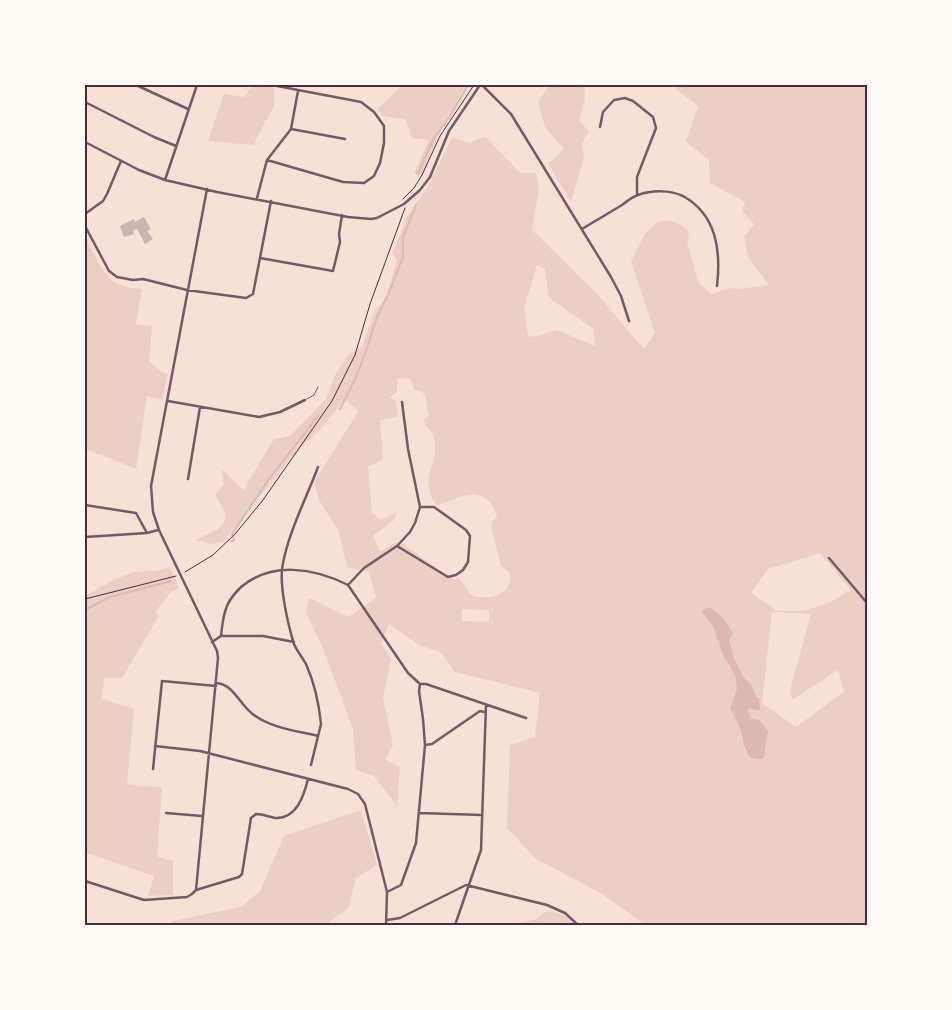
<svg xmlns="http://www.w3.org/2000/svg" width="952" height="1010" viewBox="0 0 952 1010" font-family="'Titillium Web',sans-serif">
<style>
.green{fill:#ebcfc5;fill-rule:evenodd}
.water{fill:#dcb8b0}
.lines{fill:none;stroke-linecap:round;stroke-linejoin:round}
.stream{stroke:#dcb8b0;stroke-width:2}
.building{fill:#ccb4b1}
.path{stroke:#4a2c40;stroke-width:1}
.service{stroke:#755966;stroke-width:1}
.minor{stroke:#755966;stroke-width:2.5}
.neatline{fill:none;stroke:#4a2c40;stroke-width:2}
</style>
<rect width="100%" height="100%" fill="#f7e1d7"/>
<path class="green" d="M253,85H270L269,87L274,88V106L253,145L208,141L224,94L244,97Z
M402,85H466L438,136L425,168L419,176L414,173L429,140L412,138L405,119L383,116L377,109Z
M549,85H583C588,95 582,110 579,121L589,131L582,144L584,157L571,202L548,164L564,149L545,127L538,102Z
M671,85H867V925H646L599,892L536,859L507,828L510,745L535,737L540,693L455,672L440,652L419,645L389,624L381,643L391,659L383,698L393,745L385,760L400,767L397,806L374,776L356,770L353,729L324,651L306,612L309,598L348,617L376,598L369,572L347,567L339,532L319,500L314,482L359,410L344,400L326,423L290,459L223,542L213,544L195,540C223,528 235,524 215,495L224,484L221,468L244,491L249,480L274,439L290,436L326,399L336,373L349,354L362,347L375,310L385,300L397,260L392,254L407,217L427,188L452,138L470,143L485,136L520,173H536L539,189L532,230L598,295L644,349L655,333L631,261C645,235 654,205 688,230L689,239L687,242L699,284L712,294L729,288L738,289L769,285L748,257L744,237L754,224L742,211L745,202L710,183L709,160L686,142L698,106ZM537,265L545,269L549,298L594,329L595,346L557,330L533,337L528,335L524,308ZM410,378L414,390L421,391L425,395L429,417L423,421C426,426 433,432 434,438C441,465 416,475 437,506C453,500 472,488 488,500C492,503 494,510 497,514L491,526L501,566L510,573C512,596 491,600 472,596L459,578L455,580L439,570L404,544L394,543L380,552L373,536L394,520L397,512L381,520L372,513L368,467L383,459L380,420L398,417L396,402L390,397L397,393V379ZM820,553L851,590L829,603L803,611H777L751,593L768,569ZM710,607L729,640L734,658L744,678L751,684L757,698H759L755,710L749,707L746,710L752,719L768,731L764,758L760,759L745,752L739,727L730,708L737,688L735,676L722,653L713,626L702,610ZM462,609L489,610V622L462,621ZM772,612L811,614L790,690L792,700L838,670L844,692L796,727L762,703Z
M85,234C91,248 103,276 116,283C123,287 134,288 142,289L136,324L152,326L149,361L160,371L168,374L163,396V400L147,396L136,469L89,450H85Z
M170,567L179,588L170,593L155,612L159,616L122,678H104L102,699L134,709L127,784L162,788L157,857L173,861V895L148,896L154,876L87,853L85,855V596L111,581L133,572L156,571Z
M361,810L377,865L356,878L349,907L325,925H172V921L241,907L260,891L284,836Z
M552,911L565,916L575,925H503L534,920L546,912Z"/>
<path class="water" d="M710,607L723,618L733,633L729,640L734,658L744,678L751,684L757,698H759L760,710H755L750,708L747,710L752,719L759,720L768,731L764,758C743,765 744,739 739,726C736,720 733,714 730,708L737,688L735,676L722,653L713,626L703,613L702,610Z"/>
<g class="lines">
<path class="stream" d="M418,173L434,138L449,118L468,85
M340,409L353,384L365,354L377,317L390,290L403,257V237L416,205
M232,541L234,540L232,534L269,479L318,416
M85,610L110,597L171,581"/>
</g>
<path class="building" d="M144,217L151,229L147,231L153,239L145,244L137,229L133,230L134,234L124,237L120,226L134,219L135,222Z"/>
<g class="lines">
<path class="path" d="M403,199L414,188L422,175L440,136L474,85
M185,572L213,555L235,534L263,500L332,401L355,355L370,304L405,208
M85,599L176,576"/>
<path class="service" d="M307,399L314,395L318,387"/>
<path class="minor" d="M136,85L188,109
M482,85L511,114L611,277L621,296L629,321
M85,102L154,137L176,146
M600,127L603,112L614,100L625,98L633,101L653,117L656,128L637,177V195
M291,129L345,139
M85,142L139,170L165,180L217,192L348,217L371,219L377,218L404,204L420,190L430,177L449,131L480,85
M267,160L291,129L298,91
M165,180L197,85
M257,198L267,160L343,182L364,183L374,176L380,163L384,143V126L374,112L361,102L272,85
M85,214L103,201L107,194L121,161
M85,226L109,271L117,277L133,280L143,279L187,290L246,298L253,294L271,201
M582,229C595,221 609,213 622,205C627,201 632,197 638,195C652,190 670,190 683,196C717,215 721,251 717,286
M260,258L333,271L340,242L339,234L342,215
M168,401L259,417L280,412L305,400
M188,479L200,407
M85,505L136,513L147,533
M85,537L147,533L158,530
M397,546L448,577L456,575L463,570L468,562L470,536L466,530L434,507H420
M829,558L867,603
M348,585L364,568L397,546L410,532L415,523L420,507L408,449L402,402
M221,636H263L294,642
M212,642L221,636C222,626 223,615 227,606C230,598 235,593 241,587C272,561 314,568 348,585L408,673L420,684L419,691L423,719L425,745L416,843L401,885L387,892
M216,683C234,684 240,706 254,715C271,728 298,731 318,736
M420,684H426L526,718
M425,745L432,744L480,711L485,712
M155,746L200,751L348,789L358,794L365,804L387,892L386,925
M311,765L321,724C319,704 314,682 306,664C302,657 297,651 294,644C288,625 280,589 282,569C287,535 306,499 318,467
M153,769L162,681L216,686
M166,813L202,816
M419,813L482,815
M85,881L144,900L187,897L192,894L196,890L239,877L242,874L251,818L256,814C263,814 269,817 275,818C297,819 304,795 308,779
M196,890L218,658L217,651L159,530L153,512L151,486L207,189
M387,920L400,918L466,885L547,905L565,913L578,925
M455,925L481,850L486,705"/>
</g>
<rect width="952" height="1010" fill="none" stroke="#fffaf5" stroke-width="172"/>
<rect x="86" y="86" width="780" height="838" class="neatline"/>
</svg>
